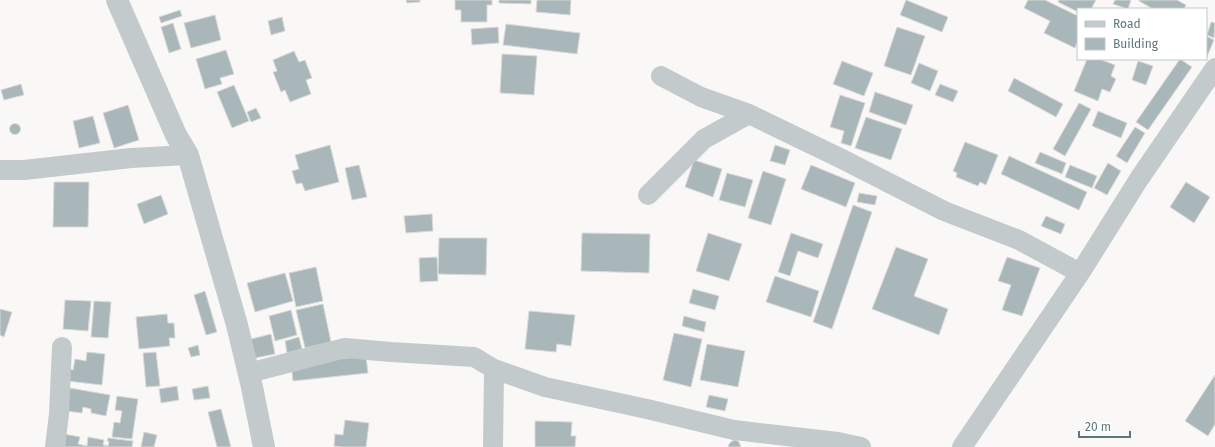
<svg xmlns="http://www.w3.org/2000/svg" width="1215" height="447" viewBox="0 0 1215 447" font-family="'Fira Sans',sans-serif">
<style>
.building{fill:#a9b7ba;stroke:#dadad8}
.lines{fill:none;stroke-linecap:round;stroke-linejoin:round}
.minor{stroke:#c3cacc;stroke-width:20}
.tertiary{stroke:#c3cacc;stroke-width:22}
</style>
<rect width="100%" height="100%" fill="#f9f8f6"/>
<path class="building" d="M406,0H420V2L407,3Z
M455,0H492V5H487V22H461V10H455Z
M499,0H531V4L499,3Z
M537,0H571L570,15L536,12Z
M906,0L948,17L942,32L900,15Z
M1028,0H1045L1078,16V40L1075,48L1044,33L1050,21L1024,8Z
M1059,0H1096L1091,9H1078V12L1058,2Z
M1115,0H1131L1128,9L1113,4Z
M1139,0H1177L1186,5L1184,9H1153L1139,1Z
M180,10L182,16L161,23L159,17Z
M215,15L221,40L191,48L184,23Z
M282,17L285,31L271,35L268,21Z
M1211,22L1215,23L1214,38L1207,35Z
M173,23L181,49L169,53L161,27Z
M506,24L580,33L577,54L503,45Z
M498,27L499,43L472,45L471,29Z
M897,27L925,36L911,75L884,66Z
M1206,36L1214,40L1206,59Z
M226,50L234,74L220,78L222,84L205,89L196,59Z
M294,51L299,62L305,60L312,78L306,80L311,94L290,102L285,90L281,92L273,72L277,71L273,60Z
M502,54L537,56L534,95L500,93Z
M1087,59H1099L1115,65L1111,76L1116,79L1110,92L1102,89L1098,101L1074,91Z
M1180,59L1192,67L1148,130L1136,122Z
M842,61L873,73L864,96L833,84Z
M1138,61L1153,66L1146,85L1132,80Z
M919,63L938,71L930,91L911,83Z
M1014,78L1063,104L1056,117L1008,91Z
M21,84L24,95L4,100L1,90Z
M940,84L958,91L953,102L935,95Z
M234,85L249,121L232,128L217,92Z
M875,92L913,105L906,125L869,112Z
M840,95L865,103L851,146L841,143L844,131L830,127Z
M1079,103L1091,109L1065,156L1053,149Z
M128,105L139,140L114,148L103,113Z
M256,108L261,118L251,122L247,112Z
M1098,111L1127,123L1121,138L1092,126Z
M93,116L100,143L79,148L73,121Z
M866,117L902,129L891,160L855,148Z
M9.5 129a5.5 5.5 0 1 1 11 0a5.5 5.5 0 1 1-11 0Z
M1135,127L1145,133L1127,163L1116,156Z
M965,142L998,155L986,185L980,182L978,186L956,177L957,173L953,171Z
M330,145L339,182L305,191L302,183L296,184L292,171L299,169L295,155Z
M775,145L790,150L785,165L770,161Z
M1040,152L1066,163L1062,174L1035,163Z
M1009,156L1087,192L1079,210L1001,174Z
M694,160L722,169L713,197L685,187Z
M1108,163L1121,171L1107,195L1094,188Z
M359,165L367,197L352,200L345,168Z
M811,165L855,183L846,207L801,189Z
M1070,165L1097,176L1092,188L1065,177Z
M763,171L786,179L771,225L748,218Z
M727,173L753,180L745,207L719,200Z
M54,182H89L88,227H53Z
M1186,182L1210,197L1194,223L1170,207Z
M859,193L877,196L875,205L857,202Z
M161,195L168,214L144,224L137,204Z
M853,205L872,212L832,329L813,322Z
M432,214L433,231L406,233L404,216Z
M1046,216L1065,224L1061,234L1041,226Z
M582,233L650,234L649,273L581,271Z
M708,233L742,244L729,281L696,271Z
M791,233L823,244L818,258L798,251L790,276L778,272Z
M439,238H487L486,275L438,274Z
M896,247L928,259L914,296L948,309L939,335L872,309Z
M437,257L438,281L420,282L419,258Z
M1007,257L1040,268L1022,316L1002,310L1011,285L998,281Z
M316,267L323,301L296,307L289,273Z
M285,273L293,301L255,312L247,283Z
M775,276L819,291L811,317L766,302Z
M693,289L719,296L715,310L689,303Z
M205,291L217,332L206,335L194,295Z
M65,300L91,301L88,331L63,329Z
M94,301L111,302L108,338L91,337Z
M323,304L331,342L305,348L296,310Z
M0,309L12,312L4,337L0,335Z
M291,310L297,335L275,341L269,316Z
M529,311L575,315L571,346L557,344L556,352L525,349Z
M167,314L168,323H174L175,338H169L170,346L139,349L136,317Z
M684,316L706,322L704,332L682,326Z
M674,333L702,339L691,387L663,380Z
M271,334L275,354L255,358L251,339Z
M299,337L302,349L287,353L285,341Z
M707,344L745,351L738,387L700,380Z
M198,345L200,355L191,357L188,348Z
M87,352L105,354L102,385L67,381L68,369L73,370L75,359L86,361Z
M156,352L160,386L146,387L143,353Z
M366,356L368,373L293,381L291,364Z
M1215,375V424L1208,436L1185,421Z
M177,386L179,400L161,403L159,389Z
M208,386L210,398L194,400L192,389Z
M70,388L110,395L106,416L91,413V409L83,407L82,413L66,411Z
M709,395L728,399L725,411L706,407Z
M117,396L138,399L132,439L112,437L114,422L120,423L122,411L115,410Z
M221,409L231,447H217L208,412Z
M345,420L369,423L366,447H342L334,446L335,434L343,435Z
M535,421L572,422L571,436H576L575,447H535Z
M144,432L157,435L154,447H141Z
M64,434L80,437L78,444L87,446L88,437L104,440L103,445H105V447H61Z
M108,438L133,441L132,447H105V445L108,446L109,441H107Z
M736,440L739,442L741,447H728L729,444L732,441Z"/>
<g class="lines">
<path class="minor" d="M661,76L701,97L749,114L842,159L944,211L1019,240L1080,273
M0,170H24L131,158L188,155
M648,195L704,139L749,114
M249,373L345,348L391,352L474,357L494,369L545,387L647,409L734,430L838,442L861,447
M55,447L59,414L62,347
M493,447L494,369
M962,447L1080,273L1139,179L1215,68"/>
<path class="tertiary" d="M117,0L176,135L188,155L237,325L252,387L264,447"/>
</g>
<rect x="1077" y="8" width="130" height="52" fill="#ffffff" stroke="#bec8cb"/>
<rect x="1085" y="21" width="20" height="6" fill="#c3cacc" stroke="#bec8cb"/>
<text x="1113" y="28" font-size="12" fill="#5d767d">Road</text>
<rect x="1085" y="38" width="20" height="12" fill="#a9b7ba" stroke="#bec8cb"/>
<text x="1113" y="48" font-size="12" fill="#5d767d">Building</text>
<path d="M1079 431v6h51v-6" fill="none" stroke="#5d767d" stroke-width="2"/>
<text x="1085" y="431" font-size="12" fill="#5d767d" stroke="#ffffff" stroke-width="3" paint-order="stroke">20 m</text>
</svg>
